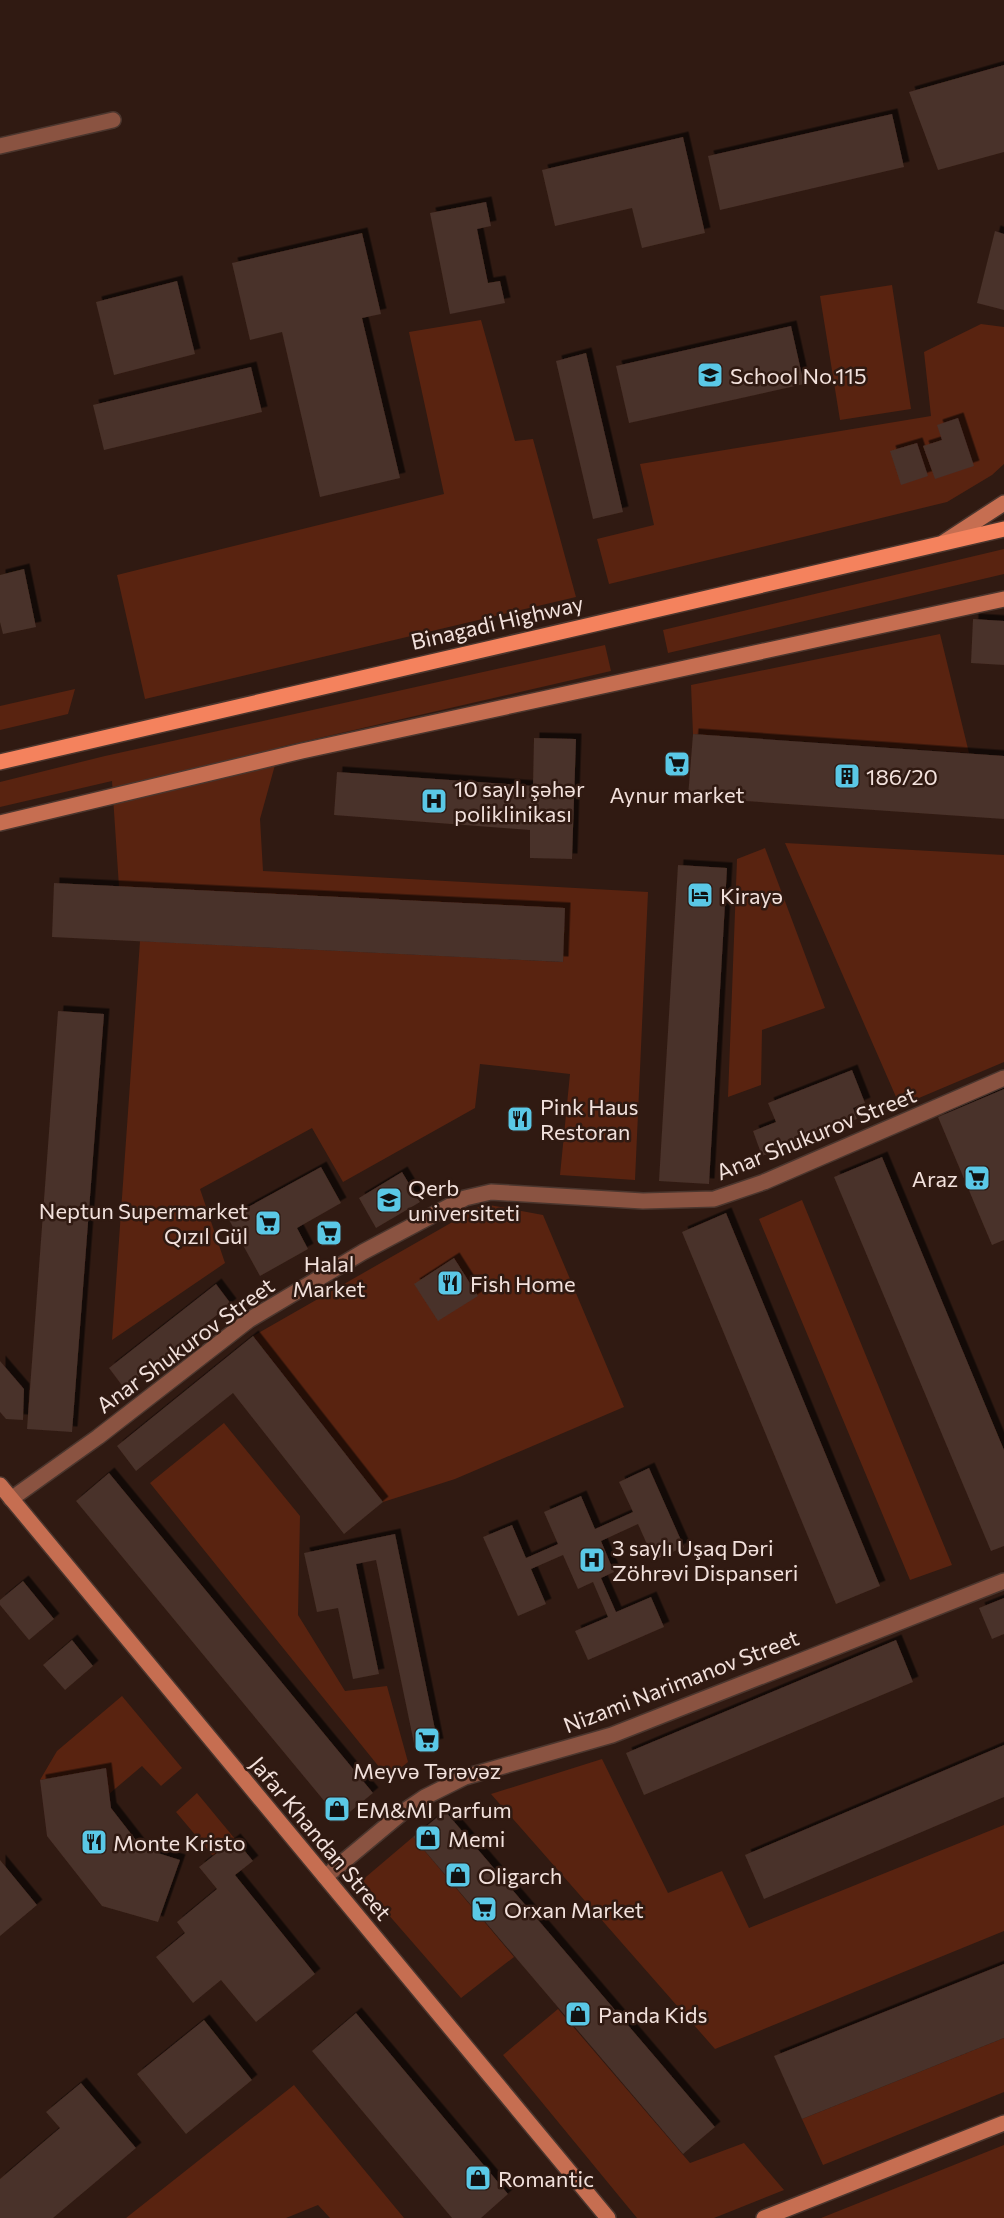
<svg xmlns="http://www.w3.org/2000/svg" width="1004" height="2218" viewBox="0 0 1004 2218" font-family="Commissioner,sans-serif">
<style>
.green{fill:#592310}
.building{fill:#493129;filter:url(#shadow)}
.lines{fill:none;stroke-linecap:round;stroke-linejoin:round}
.street-casing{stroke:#4b362e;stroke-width:18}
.secondary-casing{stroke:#4b362e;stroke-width:18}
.primary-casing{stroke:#4b362e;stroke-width:18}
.street{stroke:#8a5341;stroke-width:15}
.secondary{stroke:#c66e51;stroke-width:15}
.primary{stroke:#f4825d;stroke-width:15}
.labels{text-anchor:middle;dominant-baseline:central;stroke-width:5;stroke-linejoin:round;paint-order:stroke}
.poi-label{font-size:22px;fill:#f2e1dc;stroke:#301a12;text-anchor:start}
.street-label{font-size:22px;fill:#f2e1dc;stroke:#301a12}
</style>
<defs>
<filter id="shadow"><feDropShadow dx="5.5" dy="-5.5" stdDeviation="0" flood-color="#0009"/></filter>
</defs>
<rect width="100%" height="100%" fill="#301a12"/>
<path class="green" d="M892,285L911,409L840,420L820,296Z
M481,320L515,441L533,439L576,597L145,699L117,575L444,494L409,332Z
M981,324L1004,327V464L992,475L947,502L609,584L597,539L654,525L640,464L931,416L924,352Z
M1004,549V574L668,653L663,630Z
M940,634L969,753L693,734L691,685Z
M605,645L611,671L280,747L260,819L263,871L648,892L635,1180L560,1175L570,1074L480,1064L475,1108L343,1182L312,1128L200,1189L225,1263L112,1340L140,941L563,962L565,909L119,887L112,781L0,807V782L105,756Z
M75,689L68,714L0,730V706Z
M785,843L1004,855V1062L900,1106Z
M765,848L825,1008L762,1030L761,1085L728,1097L737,859Z
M802,1200L952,1565L910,1580L759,1219Z
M484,1204L543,1215L624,1407L455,1479L383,1502L253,1336Z
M224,1423L300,1516L298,1615L345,1691L387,1686L408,1762L388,1778L150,1483Z
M122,1696L182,1768L161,1786L142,1766L109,1794L106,1768L40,1780L57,1751Z
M602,1759L668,1893L722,1871L749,1928L1004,1825V1931L715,2049L491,1794Z
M197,1793L235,1839L213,1856L176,1812Z
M413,1837L514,1957L461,1998L360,1882Z
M558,2009L690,2163L744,2143L784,2190L714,2218H637L503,2055Z
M1004,2038V2092L823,2165L802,2119Z
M294,2085L404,2218H330L318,2205L286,2218H126Z
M1004,2145V2218H821Z"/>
<path class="building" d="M1004,65V152L938,170L909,92Z
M892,114L904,167L720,210L708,156Z
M683,137L705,233L642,248L632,208L555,226L542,170Z
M486,202L491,226L477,229L488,283L500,281L505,303L450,314L430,213Z
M995,231L1004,234V310L977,303Z
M362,233L381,314L362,318L400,478L320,497L282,332L250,340L232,263Z
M177,281L195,354L114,375L96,302Z
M791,326L804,384L629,423L616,366Z
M586,353L623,512L593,519L556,361Z
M251,367L262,412L104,450L93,405Z
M958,418L974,466L935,479L923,446L942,440L937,425Z
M917,443L928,476L901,485L890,451Z
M24,569L36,627L3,634L0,622V575Z
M973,619L1004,621V665L971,663Z
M693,734L1004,756V819L688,797Z
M534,738L576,739L572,859L530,858V830L334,815L337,772L533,786Z
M678,865L727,868L709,1184L659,1181Z
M54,883L565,908L563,962L52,937Z
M58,1011L104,1014L72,1432L27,1429Z
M852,1070L865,1103L853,1108L857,1119L762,1156L753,1131L776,1122L768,1103Z
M1004,1089V1240L992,1245L938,1117Z
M882,1157L1004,1450V1546L991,1551L834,1177Z
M321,1167L341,1203L297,1228L308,1249L260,1276L228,1218Z
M402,1172L420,1202L376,1228L359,1198Z
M726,1213L880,1586L836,1604L682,1232Z
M454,1258L478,1296L438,1321L414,1284Z
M216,1284L231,1304L124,1388L109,1368Z
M253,1336L383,1502L344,1534L233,1393L136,1471L117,1446Z
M0,1361L24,1389L23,1420L6,1419L0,1412Z
M649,1468L684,1547L654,1560L638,1524L601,1541L614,1572L601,1578L616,1612L651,1597L664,1627L588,1660L575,1631L608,1617L593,1582L578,1589L563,1555L531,1569L546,1604L518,1616L483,1537L512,1525L526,1558L558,1544L544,1512L581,1496L595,1529L633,1512L619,1482Z
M109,1473L373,1793L340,1820L76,1501Z
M395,1534L438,1744L415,1748L376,1560L356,1564L379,1674L353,1679L338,1608L317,1612L304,1553Z
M23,1581L54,1619L29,1640L0,1605V1600Z
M1004,1598V1634L992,1639L979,1608Z
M72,1640L93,1666L65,1690L43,1665Z
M896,1640L913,1682L644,1795L626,1753Z
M1004,1745V1797L764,1899L745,1855Z
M106,1768L111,1808L142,1848L180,1860L158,1922L102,1906L47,1836L40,1780Z
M445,1811L715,2127L683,2154L413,1837Z
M235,1839L253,1861L235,1875L315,1974L256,2022L221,1980L193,2003L156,1957L185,1933L177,1922L217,1889L199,1867Z
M0,1860L37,1905L0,1936Z
M1004,1964V2038L802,2119L774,2056Z
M356,2013L508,2194L481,2218H452L312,2051Z
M204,2020L252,2080L186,2134L137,2074Z
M81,2083L136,2148L53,2218H0V2179L60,2128L46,2112Z"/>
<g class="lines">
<g class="street-casing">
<path id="street" d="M0,146L113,120
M11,1499L98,1437L249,1320L363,1252L465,1198L491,1192L643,1201L714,1199L764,1182L1004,1078
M325,1877L403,1812L425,1797L465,1777L612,1735L1004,1581"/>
</g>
<g class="secondary-casing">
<path id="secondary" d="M944,542L1004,503
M0,823L302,751L1004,599
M0,1485L608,2218
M764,2218L1004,2123"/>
</g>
<g class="primary-casing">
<path id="primary" d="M0,762L1004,529"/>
</g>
<use href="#street" class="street"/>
<use href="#secondary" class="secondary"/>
<use href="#primary" class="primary"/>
</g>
<defs>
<g id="school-square" transform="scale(1.35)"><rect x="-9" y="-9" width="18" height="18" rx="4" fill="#5ac8e6" stroke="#301a12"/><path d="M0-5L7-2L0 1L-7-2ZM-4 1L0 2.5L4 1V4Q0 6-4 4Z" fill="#111"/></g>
<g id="supermarket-square" transform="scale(1.35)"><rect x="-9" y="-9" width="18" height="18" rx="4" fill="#5ac8e6" stroke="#301a12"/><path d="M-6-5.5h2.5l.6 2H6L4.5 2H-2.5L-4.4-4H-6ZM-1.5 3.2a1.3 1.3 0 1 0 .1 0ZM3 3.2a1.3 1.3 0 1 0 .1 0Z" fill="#111"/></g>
<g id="building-square" transform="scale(1.35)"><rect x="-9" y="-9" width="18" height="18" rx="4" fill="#5ac8e6" stroke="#301a12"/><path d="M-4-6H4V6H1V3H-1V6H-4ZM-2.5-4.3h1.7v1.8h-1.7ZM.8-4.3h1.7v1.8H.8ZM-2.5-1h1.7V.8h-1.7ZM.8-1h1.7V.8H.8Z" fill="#111"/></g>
<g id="hospital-square" transform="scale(1.35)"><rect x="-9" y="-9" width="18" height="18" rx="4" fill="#5ac8e6" stroke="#301a12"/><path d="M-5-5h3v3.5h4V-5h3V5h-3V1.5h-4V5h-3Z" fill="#111"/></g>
<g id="hotel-square" transform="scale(1.35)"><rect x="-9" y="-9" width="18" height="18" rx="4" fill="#5ac8e6" stroke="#301a12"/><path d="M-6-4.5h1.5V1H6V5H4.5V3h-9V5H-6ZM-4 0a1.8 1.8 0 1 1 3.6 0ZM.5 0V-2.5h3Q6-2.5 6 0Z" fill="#111"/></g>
<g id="restaurant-square" transform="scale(1.35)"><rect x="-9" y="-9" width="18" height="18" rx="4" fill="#5ac8e6" stroke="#301a12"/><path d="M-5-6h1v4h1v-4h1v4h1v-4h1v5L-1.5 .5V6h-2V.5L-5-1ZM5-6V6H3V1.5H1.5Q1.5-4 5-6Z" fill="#111"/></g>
<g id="university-square" transform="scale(1.35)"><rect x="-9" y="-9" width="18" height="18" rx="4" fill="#5ac8e6" stroke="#301a12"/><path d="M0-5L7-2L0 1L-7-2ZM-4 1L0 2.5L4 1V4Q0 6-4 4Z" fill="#111"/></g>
<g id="shop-square" transform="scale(1.35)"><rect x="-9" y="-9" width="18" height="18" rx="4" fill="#5ac8e6" stroke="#301a12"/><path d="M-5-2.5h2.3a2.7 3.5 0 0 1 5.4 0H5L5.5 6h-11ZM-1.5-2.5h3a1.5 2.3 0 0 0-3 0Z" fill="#111"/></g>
</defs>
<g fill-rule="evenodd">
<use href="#school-square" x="710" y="375"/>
<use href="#supermarket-square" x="677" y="764"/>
<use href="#building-square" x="847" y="776"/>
<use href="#hospital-square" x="434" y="801"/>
<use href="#hotel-square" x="700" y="895"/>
<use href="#restaurant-square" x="520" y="1119"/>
<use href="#supermarket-square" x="977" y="1178"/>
<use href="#university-square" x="389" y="1200"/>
<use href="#supermarket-square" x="268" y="1223"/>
<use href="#supermarket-square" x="329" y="1233"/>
<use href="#restaurant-square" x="450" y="1283"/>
<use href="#hospital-square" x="592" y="1560"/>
<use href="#supermarket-square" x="427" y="1740"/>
<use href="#shop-square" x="337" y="1809"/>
<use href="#shop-square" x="428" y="1838"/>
<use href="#restaurant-square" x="94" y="1842"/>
<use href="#shop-square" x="458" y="1875"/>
<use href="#supermarket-square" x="484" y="1909"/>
<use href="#shop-square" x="578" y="2014"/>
<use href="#shop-square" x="478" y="2178"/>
</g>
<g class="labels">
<g class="poi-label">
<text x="730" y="375">School No.115</text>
<text x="866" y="776">186/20</text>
<text x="454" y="788">10 saylı şəhər<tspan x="454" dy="25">poliklinikası</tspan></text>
<text x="677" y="794" text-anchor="middle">Aynur market</text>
<text x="720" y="895">Kirayə</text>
<text x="540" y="1106">Pink Haus<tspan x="540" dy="25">Restoran</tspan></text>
<text x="958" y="1178" text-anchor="end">Araz</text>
<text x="408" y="1187">Qerb<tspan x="408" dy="25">universiteti</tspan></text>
<text x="248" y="1210" text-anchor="end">Neptun Supermarket<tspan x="248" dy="25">Qızıl Gül</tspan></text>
<text x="329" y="1263" text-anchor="middle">Halal<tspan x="329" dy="25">Market</tspan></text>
<text x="470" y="1283">Fish Home</text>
<text x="612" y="1547">3 saylı Uşaq Dəri<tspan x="612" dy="25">Zöhrəvi Dispanseri</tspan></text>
<text x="427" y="1770" text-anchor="middle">Meyvə Tərəvəz</text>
<text x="356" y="1809">EM&amp;MI Parfum</text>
<text x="448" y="1838">Memi</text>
<text x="113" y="1842">Monte Kristo</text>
<text x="478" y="1875">Oligarch</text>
<text x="504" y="1909">Orxan Market</text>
<text x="598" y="2014">Panda Kids</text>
<text x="498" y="2178">Romantic</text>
</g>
<g class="street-label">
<text transform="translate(497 622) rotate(-13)">Binagadi Highway</text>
<text transform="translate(816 1133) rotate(-22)">Anar Shukurov Street</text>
<text transform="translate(185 1345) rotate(-36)">Anar Shukurov Street</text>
<text transform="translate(681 1681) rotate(-21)">Nizami Narimanov Street</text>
<text transform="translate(321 1838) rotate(50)">Jafar Khandan Street</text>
</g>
</g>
</svg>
